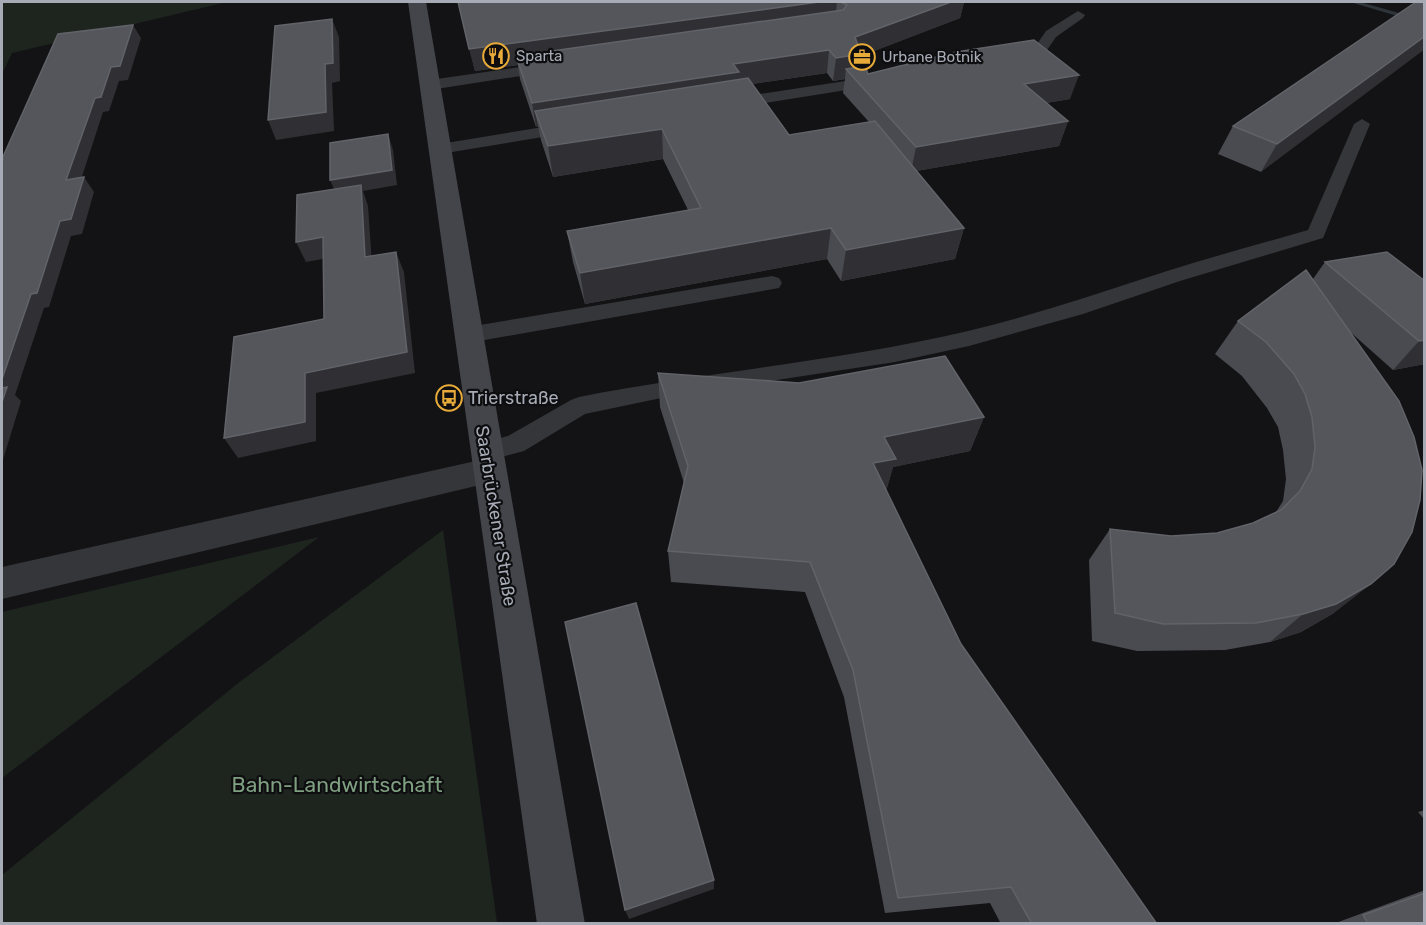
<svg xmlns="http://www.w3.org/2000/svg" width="1426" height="925" viewBox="0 0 1426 925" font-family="Rubik,sans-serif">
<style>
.green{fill:#1e251f}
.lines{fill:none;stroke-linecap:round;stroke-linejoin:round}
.stream{fill:#2d343a;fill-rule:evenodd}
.lane{fill:#35363a;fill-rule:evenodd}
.street{fill:#35363a;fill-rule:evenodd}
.secondary{fill:#43454a;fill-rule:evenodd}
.wall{fill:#4a4b50;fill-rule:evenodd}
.shaded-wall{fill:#303034}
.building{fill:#54565b;stroke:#616369;stroke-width:1.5}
.labels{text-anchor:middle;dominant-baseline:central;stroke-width:4.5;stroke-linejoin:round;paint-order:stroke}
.far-poi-label{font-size:15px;fill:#a6abb5;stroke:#0e0e10;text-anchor:start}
.poi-label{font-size:18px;fill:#a6abb5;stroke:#0e0e10;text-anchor:start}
.street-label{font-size:18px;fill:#a6abb5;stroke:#0e0e10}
.near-park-label{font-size:21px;fill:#7e9f80;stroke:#0e0e10}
</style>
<rect width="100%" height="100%" fill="#131315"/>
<path class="green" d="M2,2H227L12,53L2,74Z
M443,530L497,923H2V875L237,684Z
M319,537L2,778V612Z"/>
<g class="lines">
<path class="stream" d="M1350,2H1360L1424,20V24Z"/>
<path class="lane" d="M1078,11L1085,15L1083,18L1056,37L1043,56L1012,65L1007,63L1004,60L1007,57L1033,50L1046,31Z
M554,62L562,67L559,70L430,90L422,85L430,80Z
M878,76L886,81L884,84L727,109L719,104L727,99Z
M1362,119L1370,124L1323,238L1180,281L1083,314L969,346L895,362L666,397L585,414L524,451L486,461L477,458L473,451L477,444L508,436L571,400L579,397C708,372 840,361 968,331C1035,315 1099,293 1164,272C1211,257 1260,244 1308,230L1354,124Z
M573,122L579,123L581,127L579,131L440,154L434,153L431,149L434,145L440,144Z
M772,276L779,278L782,283L779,288L468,343L460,340L457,335L460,330L468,327Z"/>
<path class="street" d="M489,458L501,462L506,471L501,480L2,599V567Z"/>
<path class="secondary" d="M408,2H426L585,924H537Z"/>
</g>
<path class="wall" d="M458,2H964L960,18L861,56L859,67L868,74L1070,99L1046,103L1068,121L1059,146L916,171L964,228L955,259L841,281L827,259L585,304L573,262L567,231L688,210L663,159L553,177L541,140L538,126L536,127L520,79L518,65L475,71ZM827,73L833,81L845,79L843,93L869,122L789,135L752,84Z
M1416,2L1261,172L1218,154L1233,126Z
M1325,262L1425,281V364L1393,370L1348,330L1334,613L1301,632L1270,642L1225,650L1137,651L1092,641L1089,560L1110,529L1171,536L1217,533L1253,523L1276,512L1283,501L1286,479L1283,450L1278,427L1267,408L1242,376L1215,354L1238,321L1313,279Z
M658,373L984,417L970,451L893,467L886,491L961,644L1157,924H1001L990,903L885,913L844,697L805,592L671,582L668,551L684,483L660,407Z
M1425,810V820L1418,812Z
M1425,890V924H1333Z"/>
<path class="shaded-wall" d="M819,2H837L835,21L516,56L518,65L475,71L469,49Z
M951,2H964L960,18L861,56L858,77L846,69L845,79L833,81L836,58L855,37Z
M332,19L339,37L340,81L332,83L334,131L276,140L268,120L325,64Z
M133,25L141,38L128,80L119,81L109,111L103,112L76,195L66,180L95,98Z
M1425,36V49L1261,172L1277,144Z
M829,50L827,73L739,86L535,111L538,126L536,127L532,103L733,64Z
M1079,75L1070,99L1017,108L1024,84Z
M1068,121L1059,146L911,172L916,147Z
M662,129L663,159L553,177L548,146Z
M388,134L393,150L397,185L363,191L368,206L373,278L330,180Z
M84,177L94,192L82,234L71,236L49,307L44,308L15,395L21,401L2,463V379L31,294L60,221Z
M831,228L827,259L585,304L580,273Z
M964,228L955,259L841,281L846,250Z
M323,237L333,257L306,262L296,242Z
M396,252L404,272L415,373L316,393V441L238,458L224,438L305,373Z
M1425,340V364L1393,370L1419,341Z
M984,417L970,451L893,467L886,492L873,463L884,437Z
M1371,584L1334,613L1301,632L1270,642L1303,614Z
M714,880V889L629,919L625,910Z"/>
<path class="building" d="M458,2H819L469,49Z
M841,2H951L855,37L861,54L836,58L829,50L733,64L739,72L532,103L516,56L843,10L847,5Z
M1416,2H1425V36L1277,144L1233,126Z
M332,19L333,63L325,64L326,112L268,120L275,26Z
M133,25L120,66L111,67L101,97L95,98L66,180L84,177L71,219L60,221L37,293L31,294L2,379V163L3,159H2L58,34Z
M1034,40L1079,75L1024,84L1068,121L916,147L846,69L865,66L868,74L956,52Z
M748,78L789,135L875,121L964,228L846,250L831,228L580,273L567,231L701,208L662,129L548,146L535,111Z
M388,134L392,170L330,180V143Z
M361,185L365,257L396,252L407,352L305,373V422L224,438L234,337L324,319L323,237L296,242L297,195Z
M1387,252L1425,281V340L1419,341L1325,262Z
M1306,270L1399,401L1414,437L1422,470L1420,500L1412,532L1394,564L1371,584L1336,604L1303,614L1256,623L1163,624L1115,613L1110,529L1171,536L1217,533L1253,523L1281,510L1300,491L1312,469L1315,447L1312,417L1305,394L1294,374L1266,342L1238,321Z
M945,356L984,417L884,437L896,459L873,463L961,644L1157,924H1032L1011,887L898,898L853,670L810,562L668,551L688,466L658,373L799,383Z
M7,387L2,402V388Z
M636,603L714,880L625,910L565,622Z
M1425,893V924H1368L1363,915Z"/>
<defs>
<g id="restaurant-ring" transform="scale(1.35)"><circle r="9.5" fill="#0e0e10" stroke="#e7ab3a" stroke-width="1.5"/><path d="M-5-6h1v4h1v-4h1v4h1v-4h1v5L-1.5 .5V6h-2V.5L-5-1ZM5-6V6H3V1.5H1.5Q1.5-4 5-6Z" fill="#e7ab3a"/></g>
<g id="office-ring" transform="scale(1.35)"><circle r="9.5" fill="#0e0e10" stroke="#e7ab3a" stroke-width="1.5"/><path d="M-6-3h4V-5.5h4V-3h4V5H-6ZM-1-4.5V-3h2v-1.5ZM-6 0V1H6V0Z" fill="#e7ab3a"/></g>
<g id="bus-ring" transform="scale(1.35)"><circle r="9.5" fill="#0e0e10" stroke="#e7ab3a" stroke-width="1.5"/><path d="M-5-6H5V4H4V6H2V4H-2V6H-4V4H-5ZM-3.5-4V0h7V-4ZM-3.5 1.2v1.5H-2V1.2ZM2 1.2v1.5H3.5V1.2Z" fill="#e7ab3a"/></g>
</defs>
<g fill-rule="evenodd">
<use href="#restaurant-ring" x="496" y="56"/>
<use href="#office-ring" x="862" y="57"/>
<use href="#bus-ring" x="449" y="398"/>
</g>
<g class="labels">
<g class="far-poi-label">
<text x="516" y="56">Sparta</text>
<text x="882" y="57">Urbane Botnik</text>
</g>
<g class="poi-label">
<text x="468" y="398">Trierstraße</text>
</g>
<g class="street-label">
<text transform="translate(496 516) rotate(81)">Saarbrückener Straße</text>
</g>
<g class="near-park-label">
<text x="337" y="784">Bahn-Landwirtschaft</text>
</g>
</g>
<rect width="1426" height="925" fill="none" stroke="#a6abb5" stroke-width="6"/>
</svg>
